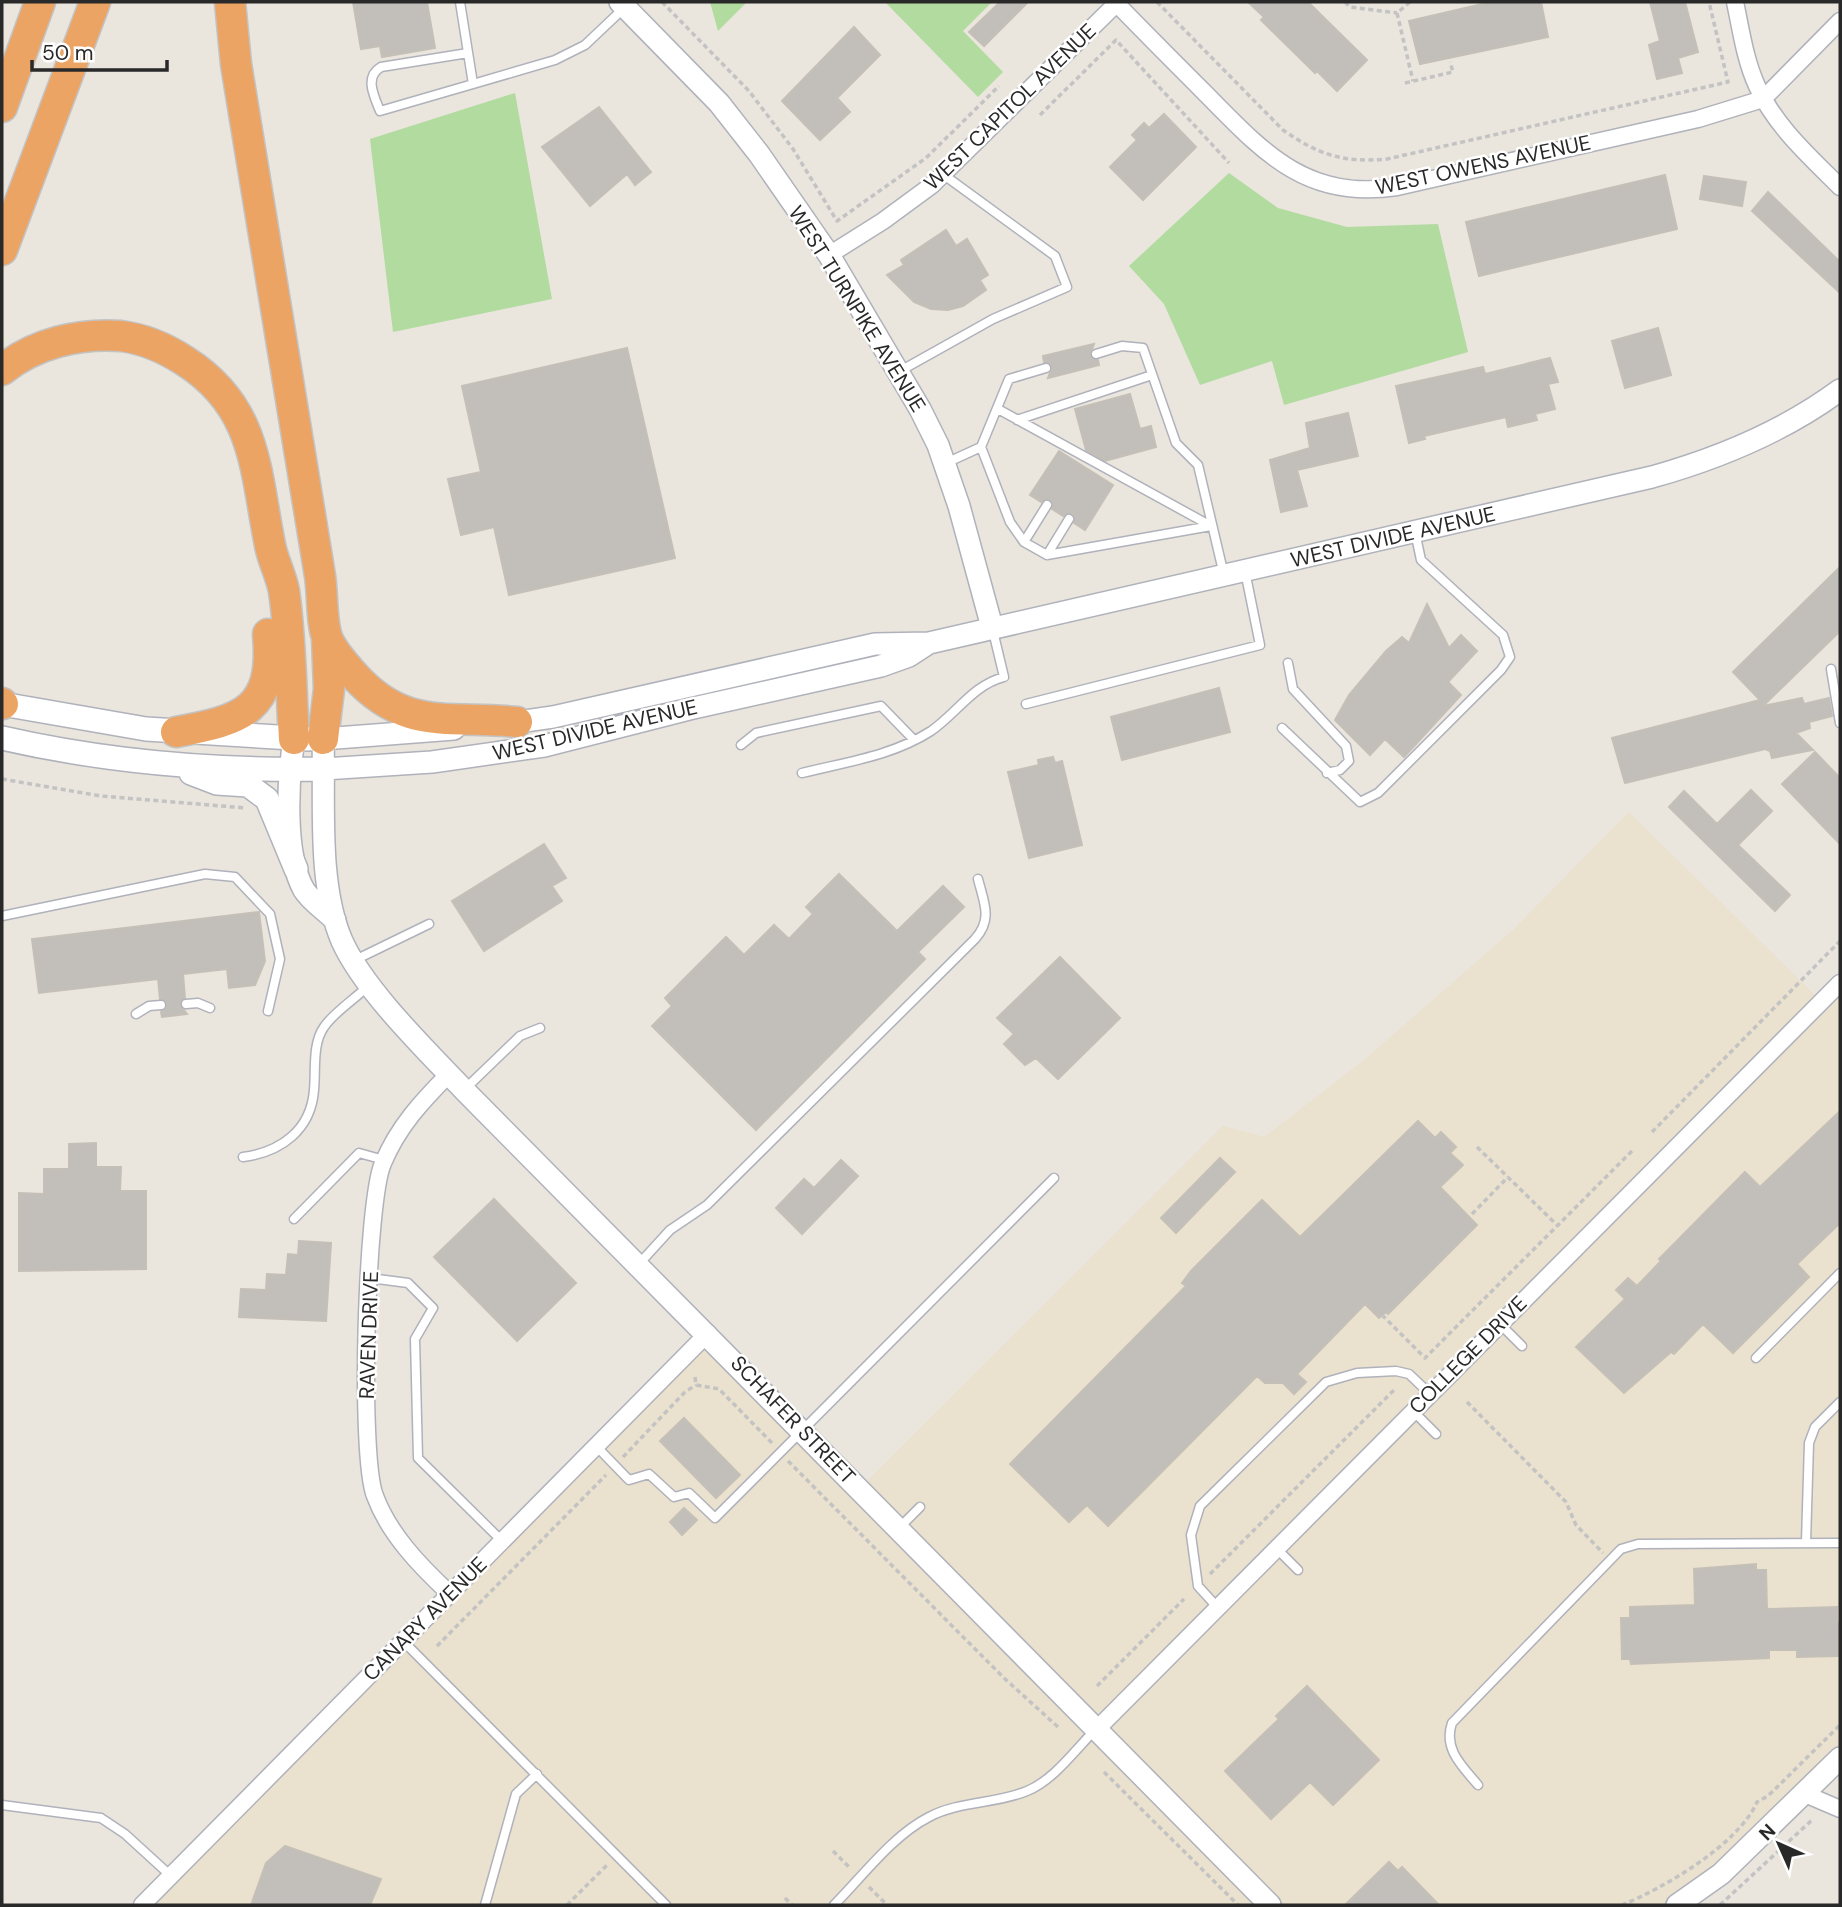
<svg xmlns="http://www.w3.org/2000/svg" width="1842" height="1907" font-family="'DM Sans',sans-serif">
<rect width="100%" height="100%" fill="#eae5dd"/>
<path fill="#eae1ce" d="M 1629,812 L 1821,1001 L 1840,983 L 1840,1758 L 1678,1905 L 142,1905 L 708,1333 L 860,1488 L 1223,1126 L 1264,1137 L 1363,1061 L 1514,929 Z"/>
<path fill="#b1db9f" d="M 710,2 L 747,2 L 718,31 Z
M 885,2 L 992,2 L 963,31 L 1003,72 L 978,97 Z
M 515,93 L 552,299 L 393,332 L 370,139 Z
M 1229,173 L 1278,208 L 1347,227 L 1438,224 L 1468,352 L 1284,405 L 1272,361 L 1200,385 L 1164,304 L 1129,266 Z"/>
<path fill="#c2beb9" stroke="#c5c0b7" stroke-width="2" d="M 353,2 L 427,2 L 435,48 L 382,57 L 380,46 L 361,49 Z
M 1000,2 L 1028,2 L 984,46 L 969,32 Z
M 1248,2 L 1308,2 L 1367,60 L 1337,91 L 1317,71 L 1315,73 L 1261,20 L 1264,17 Z
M 1491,2 L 1541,2 L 1548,37 L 1420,64 L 1409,21 Z
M 1650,2 L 1685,2 L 1698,52 L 1678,58 L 1682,73 L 1657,79 L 1649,45 L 1660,41 Z
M 854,27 L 880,55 L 837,98 L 850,112 L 820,140 L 782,101 Z
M 599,107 L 651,172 L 635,185 L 627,174 L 590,206 L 542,147 Z
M 1164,114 L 1196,147 L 1143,200 L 1110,167 L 1137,140 L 1132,135 L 1144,123 L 1149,128 Z
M 1665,175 L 1677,229 L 1479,276 L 1466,222 Z
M 1704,176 L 1746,182 L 1742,206 L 1700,199 Z
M 1768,192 L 1840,262 L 1840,293 L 1752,211 Z
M 946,230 L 956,246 L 967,239 L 988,275 L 980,280 L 986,290 L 963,306 L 948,310 L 931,309 L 914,302 L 887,275 L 904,265 L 901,260 Z
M 1658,328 L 1671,375 L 1625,388 L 1612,341 Z
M 1094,344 L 1090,355 L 1098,360 L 1099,365 L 1048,378 L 1052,367 L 1044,362 L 1043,356 Z
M 627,348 L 675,558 L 509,595 L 494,527 L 461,535 L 448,479 L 481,472 L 462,386 Z
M 1550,358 L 1558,382 L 1548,384 L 1555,409 L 1535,414 L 1537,420 L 1508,427 L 1506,417 L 1424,436 L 1425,439 L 1409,443 L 1396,386 L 1483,367 L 1485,374 Z
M 1130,394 L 1140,429 L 1151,426 L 1156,447 L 1105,461 L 1086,450 L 1075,409 Z
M 1348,413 L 1358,456 L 1297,470 L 1307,506 L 1281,512 L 1270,460 L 1310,448 L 1306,423 Z
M 1059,451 L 1113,485 L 1085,530 L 1074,523 L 1073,514 L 1063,516 L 1052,509 L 1051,500 L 1041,502 L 1030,495 Z
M 1840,567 L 1840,631 L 1763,706 L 1802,698 L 1804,704 L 1829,698 L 1832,716 L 1809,722 L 1810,728 L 1796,733 L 1813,750 L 1772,758 L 1770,751 L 1765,749 L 1625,783 L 1612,738 L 1760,700 L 1733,672 Z
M 1427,604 L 1449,648 L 1461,635 L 1477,651 L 1448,682 L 1461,695 L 1404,757 L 1385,739 L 1370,755 L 1335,720 L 1349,695 L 1386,651 L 1402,637 L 1409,643 Z
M 1219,688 L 1230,732 L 1122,760 L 1111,717 Z
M 1815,752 L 1840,778 L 1840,844 L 1782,784 Z
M 1053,757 L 1055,763 L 1062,761 L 1082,845 L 1029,858 L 1008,772 L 1039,765 L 1038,760 Z
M 1751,790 L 1772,811 L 1738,845 L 1790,895 L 1775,911 L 1669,807 L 1684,791 L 1717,824 Z
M 544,844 L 566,878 L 552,886 L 562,901 L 484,951 L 452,901 Z
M 839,874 L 897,931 L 943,886 L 964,907 L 918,952 L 925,959 L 756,1130 L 652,1026 L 672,1006 L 665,998 L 726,937 L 744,955 L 774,925 L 789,939 L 813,914 L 806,907 Z
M 259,912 L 265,961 L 255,985 L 229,988 L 227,969 L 183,974 L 185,998 L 180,1005 L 187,1014 L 162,1017 L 161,1012 L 167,1004 L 160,999 L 158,979 L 39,993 L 32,939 Z
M 1060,957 L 1120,1018 L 1058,1079 L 1036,1058 L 1025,1065 L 1004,1044 L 1014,1034 L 997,1018 Z
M 1840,1111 L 1840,1223 L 1797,1264 L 1809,1277 L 1733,1353 L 1703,1324 L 1674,1354 L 1671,1352 L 1624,1393 L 1576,1347 L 1625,1299 L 1616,1290 L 1628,1278 L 1637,1286 L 1661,1261 L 1659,1259 L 1745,1172 L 1760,1187 Z
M 1418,1121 L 1435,1138 L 1441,1132 L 1456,1147 L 1450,1153 L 1463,1165 L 1440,1187 L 1477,1225 L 1388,1314 L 1386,1312 L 1379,1318 L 1365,1304 L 1297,1374 L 1306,1382 L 1294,1394 L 1283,1383 L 1265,1383 L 1257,1376 L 1108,1526 L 1087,1505 L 1069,1522 L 1010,1464 L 1186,1286 L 1182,1283 L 1191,1271 L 1262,1200 L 1300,1237 Z
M 96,1143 L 96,1167 L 121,1167 L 120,1191 L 146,1191 L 146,1269 L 19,1271 L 19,1193 L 44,1194 L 44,1169 L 69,1169 L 69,1144 Z
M 1220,1158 L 1235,1172 L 1176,1233 L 1161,1218 Z
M 841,1160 L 858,1176 L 802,1234 L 776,1208 L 804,1179 L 814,1188 Z
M 494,1199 L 576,1283 L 517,1341 L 434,1257 Z
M 299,1241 L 331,1243 L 326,1321 L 239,1317 L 241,1289 L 266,1290 L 267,1274 L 286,1275 L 288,1254 L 298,1255 Z
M 684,1418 L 740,1475 L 716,1498 L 660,1441 Z
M 684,1508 L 697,1520 L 682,1535 L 670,1522 Z
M 1756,1564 L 1756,1570 L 1766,1570 L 1767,1609 L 1837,1607 L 1837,1623 L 1840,1623 L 1838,1656 L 1797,1657 L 1797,1650 L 1769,1650 L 1769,1658 L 1631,1664 L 1630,1659 L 1622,1659 L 1621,1618 L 1630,1618 L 1630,1607 L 1695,1605 L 1694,1569 Z
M 1307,1686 L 1379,1760 L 1333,1805 L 1310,1782 L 1271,1819 L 1225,1771 L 1279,1719 L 1276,1716 Z
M 285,1846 L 381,1879 L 370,1905 L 251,1905 L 266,1863 Z
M 1389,1862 L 1398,1871 L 1402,1867 L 1439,1905 L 1345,1905 Z"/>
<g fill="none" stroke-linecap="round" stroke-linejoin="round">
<g stroke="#b0b2bb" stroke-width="11">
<path id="service" d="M 460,2 L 473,84 L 555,60 L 585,45 L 623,9
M 468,53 L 381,67 C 364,77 374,96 380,111 L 473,84
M 1096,354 L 1122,346 L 1143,348 L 1176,443 L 1198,465 L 1224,575
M 900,371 L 993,319 L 1067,287 L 1055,256 L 944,175
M 998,409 L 1211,526
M 1017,420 L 1152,375
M 981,447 L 1010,522 L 1024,542 L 1047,555 L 1211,526
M 946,463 L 981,447 L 1009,379 L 1046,368
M 1024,542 L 1047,505
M 1047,555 L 1069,519
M 1288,663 L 1293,689 L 1346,746 L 1349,761 L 1340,770 L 1327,773
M 1831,669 L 1840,723
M 1026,704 L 1260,645 L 1245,571
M 1282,728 L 1360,802 L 1378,793 L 1501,670 L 1510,657 L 1503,635 L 1421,560 L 1415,532
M 741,745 L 756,733 L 881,706 L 914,740
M 802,773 C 846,762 892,756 931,731 C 957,713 973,685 1004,677 L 993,631
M 2,916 L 205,874 L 235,877 L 270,914 L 280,959 L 268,1011
M 355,960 L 429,924
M 186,1004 L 198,1003 L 210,1008
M 136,1014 L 149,1006 L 161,1005
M 464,1090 L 520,1036 L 540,1028
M 243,1157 C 281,1152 311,1130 314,1090 C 316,1070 312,1044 324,1027 C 334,1012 355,999 368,986
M 294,1219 L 359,1153 L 384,1160
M 638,1265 L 670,1230 L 707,1205 L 975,939 C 993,919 984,903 978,879
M 370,1278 L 408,1283 L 433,1308 L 415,1339 L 418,1458 L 502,1541
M 1500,1324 L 1522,1346
M 1756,1358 L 1840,1273
M 1413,1411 L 1436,1434
M 596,1446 L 629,1480 L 649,1474 L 674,1497 L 689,1493 L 715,1518 L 1054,1178
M 900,1527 L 920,1507
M 1806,1542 L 1809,1443 L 1815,1427 L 1840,1402
M 1277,1549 L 1298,1570
M 1218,1608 L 1198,1586 L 1191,1535 L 1200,1506 L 1326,1382 L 1357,1373 L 1396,1371 L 1409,1374 L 1430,1394
M 403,1641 L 666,1905
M 1478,1785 C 1462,1766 1443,1749 1452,1723 L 1621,1549 L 1638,1544 L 1840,1543
M 2,1805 L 101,1818 L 125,1834 L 171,1876
M 485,1905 L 516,1794 L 537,1774
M 834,1905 C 863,1876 892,1836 929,1817 C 959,1801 996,1804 1027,1791 C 1054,1780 1075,1750 1095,1730"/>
</g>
<g stroke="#b0b2bb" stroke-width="19">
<path id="minor" d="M 1735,2 C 1741,30 1745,60 1757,86 C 1775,126 1810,157 1840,187
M 1116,3 C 1146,34 1176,64 1206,94 C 1264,153 1307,201 1397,187 L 1698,119 L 1763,99 L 1840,21
M 829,255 L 883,221 L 932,185 L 1118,2
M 449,1593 C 420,1566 389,1534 375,1496 C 359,1456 366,1202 383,1163 C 398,1127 422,1101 449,1074
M 1098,1728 L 1840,983
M 1805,1794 L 1840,1809
M 142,1905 L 708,1333"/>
</g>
<g stroke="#b0b2bb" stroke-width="24">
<path id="tertiary" d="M 620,2 L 719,103 L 759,154 L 829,255 L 920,409 L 938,445 L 959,506 L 992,627
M 503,724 L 553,717 L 875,644 L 929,643 L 1652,477 C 1720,458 1783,432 1840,390
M 454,729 L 323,739 C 325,802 317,883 342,941 C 364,990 427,1051 464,1090 L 1270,1905
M 294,739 C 288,779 283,853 304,890 C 311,901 326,911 335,920
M 324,769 L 432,762 L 544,746 L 689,709 L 881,666 L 909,656 L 929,643
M 1677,1905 L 1721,1874 L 1840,1758"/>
</g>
<g stroke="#b0b2bb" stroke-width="26">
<path id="secondary" d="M 2,704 L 146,729 L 309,739
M 2,738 C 107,762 216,771 324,769
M 191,773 L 217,783 L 248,785 L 267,799 L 296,869"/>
</g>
<g stroke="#c3c3c3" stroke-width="33">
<path id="motorway" d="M 230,2 L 236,64 L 320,576 C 323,595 321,623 328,640 C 334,653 345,665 354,675 C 405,732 450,715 517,722
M 2,107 L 40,2
M 2,250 L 95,2
M 2,370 C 35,343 79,333 121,336 C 145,339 165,348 185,361 C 257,407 255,470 270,545 C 273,561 281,575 284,591 C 291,639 291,690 294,739
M 2,703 L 3,704
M 176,732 C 243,720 275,710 268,634
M 323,739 L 329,689 L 327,639"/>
</g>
<path stroke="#c3c3c3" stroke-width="3.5" stroke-dasharray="5 3.5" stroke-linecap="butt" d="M 662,2 L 749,91 L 793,149 L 837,221 L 926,158 L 999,86
M 1157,2 L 1283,130 C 1319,155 1343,163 1387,159 L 1728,82 L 1709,2
M 1345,2 L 1350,7 L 1397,13
M 1410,2 L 1397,13 L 1413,81
M 1405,83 L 1453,72 L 1450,62
M 1040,115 L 1116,40 L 1229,163
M 2,779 L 101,796 L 246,808
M 1652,1132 L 1840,941
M 1477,1147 L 1557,1225
M 1472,1214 L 1508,1177
M 1382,1315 L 1425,1358 L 1634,1149
M 695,1377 L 696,1385 L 719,1389 L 773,1444
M 1467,1402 L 1566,1502 L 1576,1525 L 1603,1553
M 623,1457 L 685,1392 L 696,1385
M 788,1461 L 1004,1678 L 1058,1727
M 1210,1574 L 1396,1388
M 437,1646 L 606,1475
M 1097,1686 L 1184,1599
M 1104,1772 L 1238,1905
M 833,1851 L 851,1869
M 869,1887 L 886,1904
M 785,1898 L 792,1905
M 567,1905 L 607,1865
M 1622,1905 C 1664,1888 1739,1844 1757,1802 L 1768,1796 L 1840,1725
M 1720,1905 L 1812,1820"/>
<use href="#service" stroke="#fff" stroke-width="8"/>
<use href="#minor" stroke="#fff" stroke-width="16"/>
<use href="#tertiary" stroke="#fff" stroke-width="21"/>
<use href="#secondary" stroke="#fff" stroke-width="23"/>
<use href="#motorway" stroke="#eca465" stroke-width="30"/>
</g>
<g text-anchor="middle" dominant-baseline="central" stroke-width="5" stroke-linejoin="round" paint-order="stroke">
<g font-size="21" fill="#292929" stroke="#fff">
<text transform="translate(1010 107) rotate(-44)">WEST CAPITOL AVENUE</text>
<text transform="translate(1483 165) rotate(-12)">WEST OWENS AVENUE</text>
<text transform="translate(857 309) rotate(58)">WEST TURNPIKE AVENUE</text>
<text transform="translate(1393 537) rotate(-13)">WEST DIVIDE AVENUE</text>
<text transform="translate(595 730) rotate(-13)">WEST DIVIDE AVENUE</text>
<text transform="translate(369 1335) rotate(-88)">RAVEN DRIVE</text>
<text transform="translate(1468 1355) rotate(-45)">COLLEGE DRIVE</text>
<text transform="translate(793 1420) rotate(46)">SCHAFER STREET</text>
<text transform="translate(425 1619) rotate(-45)">CANARY AVENUE</text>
</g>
</g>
<rect width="1842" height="1907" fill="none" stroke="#292929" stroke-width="7"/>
<g transform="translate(1779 1844) rotate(315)" stroke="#ffffff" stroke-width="5" paint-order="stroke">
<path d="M0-5L12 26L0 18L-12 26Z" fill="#292929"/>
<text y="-10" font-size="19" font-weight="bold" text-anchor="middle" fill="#292929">N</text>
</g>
<path d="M32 60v10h135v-10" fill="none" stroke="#292929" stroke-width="3.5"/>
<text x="42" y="60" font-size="21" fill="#292929" stroke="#ffffff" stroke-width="5" paint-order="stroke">50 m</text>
</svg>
